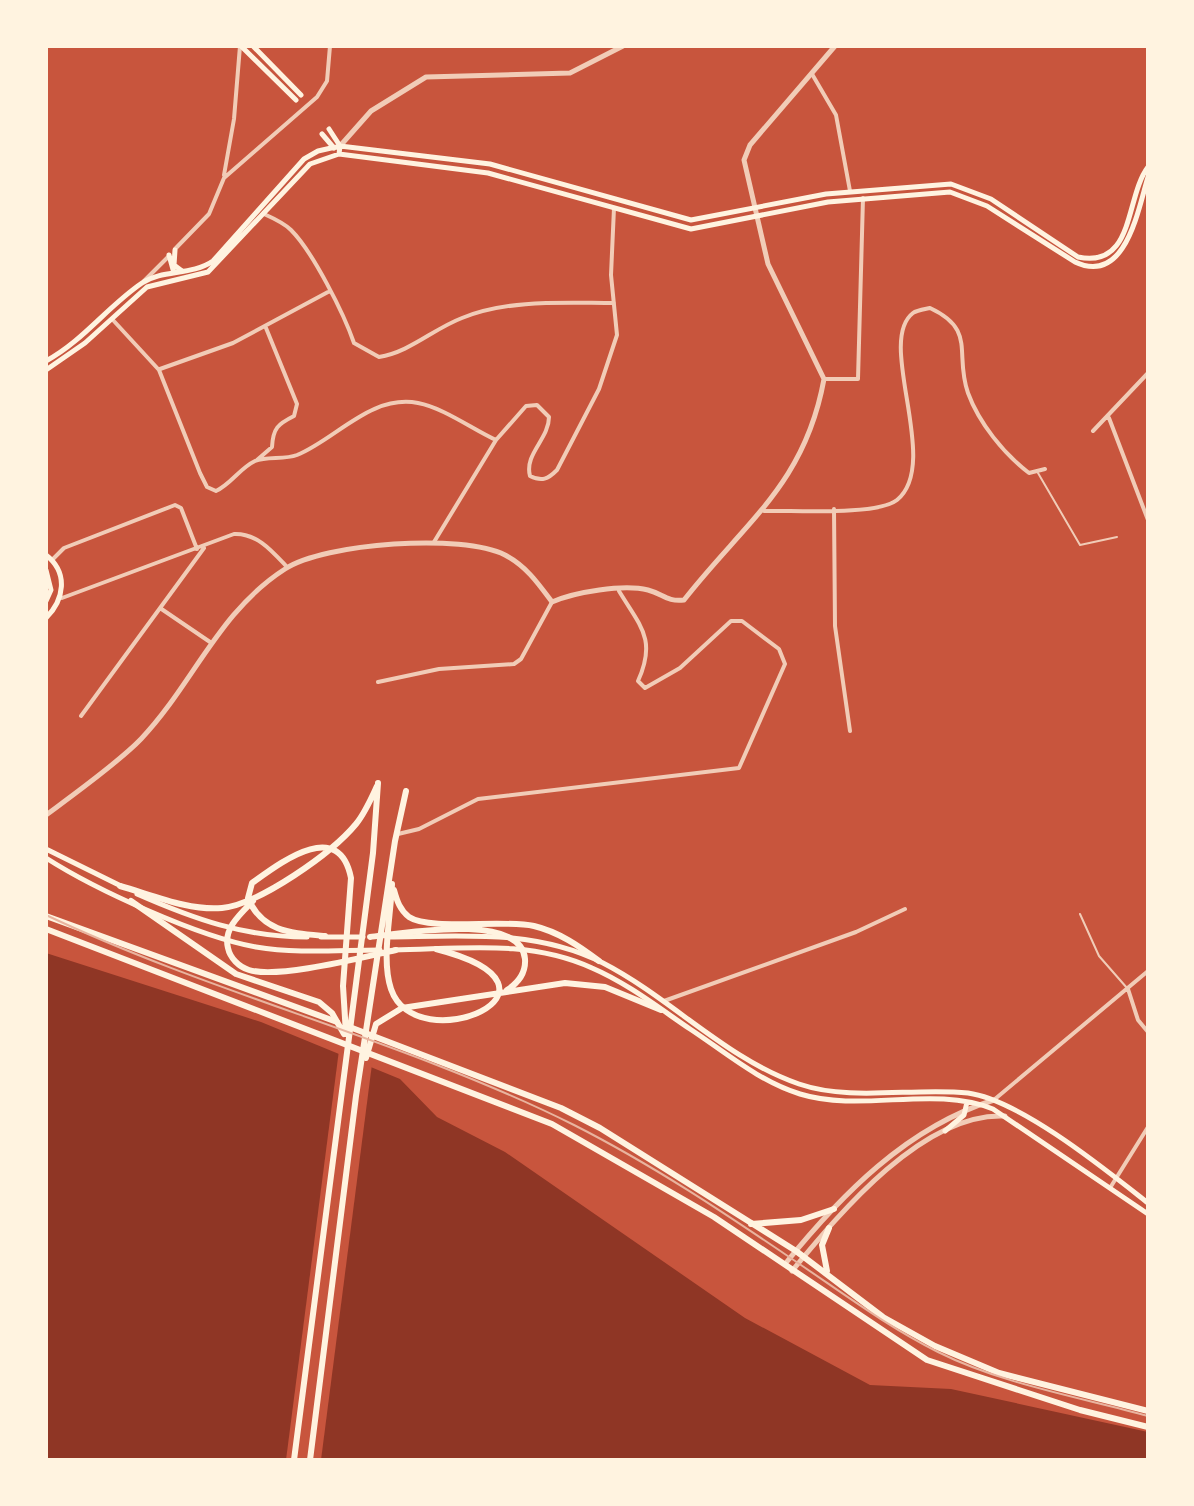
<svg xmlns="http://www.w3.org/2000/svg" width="1194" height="1506" font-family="Figtree,sans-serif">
<rect width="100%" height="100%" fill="#c8553d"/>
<path fill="#8f3625" d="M 46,953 L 261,1022 L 400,1079 L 437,1117 L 505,1152 L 745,1318 L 870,1385 L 951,1389 L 1148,1432 L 1148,1460 L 46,1460 Z"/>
<path fill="#c8553d" d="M 339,1050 L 372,1064 L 321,1460 L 286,1460 Z"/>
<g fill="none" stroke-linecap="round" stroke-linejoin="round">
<path stroke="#f1ccb7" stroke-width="2" d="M 1038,473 L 1080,545 L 1117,537
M 1080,914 L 1099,956 L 1127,988"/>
<path stroke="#f1ccb7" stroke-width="4" d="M 812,74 L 836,115 L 850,191
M 224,175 L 234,119 L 240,46
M 264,214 C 273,218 284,223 291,230 C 313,252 344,314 354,343 L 379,357 C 410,352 433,329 462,318 C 509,299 564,303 614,303
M 175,249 L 209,214 L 224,178 L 317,97 L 327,81 L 330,46
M 144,281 L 169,256
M 112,319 L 159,370 L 200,473 L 207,487 L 216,491 C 231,484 240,468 255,461 C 267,456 284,460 297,455 C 336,439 371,394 418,403 C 444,408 472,429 496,440
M 160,369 L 233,343 L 328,292
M 824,379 L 858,379 L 863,198
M 1109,418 L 1148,520
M 1093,431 L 1148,373
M 257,460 L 272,447 C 273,428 278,424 294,416 L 297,404 L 266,328
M 834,509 L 835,626 L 850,731
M 764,511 C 792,510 877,516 897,500 C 942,463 875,342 913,313 C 917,310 926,309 930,308 C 977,330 954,353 968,393 C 979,423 1004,454 1029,473 L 1045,469
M 434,542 L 496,440 L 526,406 L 537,405 L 549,417 C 549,439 524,454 530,476 C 542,482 548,479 557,470 L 599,389 L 617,335 L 611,275 L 614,208
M 52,560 L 64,548 L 175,505 L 181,508 L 197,549
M 62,598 L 234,534 C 257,533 272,551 287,567
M 160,608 L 210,642
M 378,682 L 439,669 L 514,664 L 521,659 L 552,602
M 81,716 L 204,548
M 398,834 L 419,829 L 478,799 L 739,768 L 785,664 L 779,649 L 742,621 L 731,621 L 680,668 L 645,688 L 638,681 C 657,639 640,626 619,591
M 1128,989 L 1138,1020 L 1148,1032
M 664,1001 L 856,932 L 905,909
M 995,1099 L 1148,971
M 1110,1188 L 1148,1127"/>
<path stroke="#f1ccb7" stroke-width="5" d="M 340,146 L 371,111 L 426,77 L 570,73 L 623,46
M 46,815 C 73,795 119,762 141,739 C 194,683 218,612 285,569 C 324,543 463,533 505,555 C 526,566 538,583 552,602 C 575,592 623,584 648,590 C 663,594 667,602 684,600 C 745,522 805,484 824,379 L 768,264 L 744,160 L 750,145 L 835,46
M 785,1264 C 841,1195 907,1127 994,1100
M 792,1271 C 840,1213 923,1112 1005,1116"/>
<path stroke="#fff3e0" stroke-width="5" d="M 241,46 L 296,100
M 253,46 L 301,95
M 329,129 L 340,146 L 339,154
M 322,134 L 334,148
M 175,250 L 174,265 L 182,271
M 169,255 L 174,273
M 46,361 C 83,341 108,306 142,283 C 163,269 191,276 213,261 L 304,159 L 318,151 L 340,146 L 490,164 L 691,220 L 826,194 L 951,184 L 991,199 L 1078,257 C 1135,269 1125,197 1148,167
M 46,370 L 85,343 L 147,287 L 208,272 L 310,164 L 339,154 L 488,173 L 691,229 L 828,202 L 950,192 L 987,206 L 1075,262 C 1126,286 1138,209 1148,177
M 46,555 C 69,573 64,600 46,618
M 46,570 L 51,590 L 46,601
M 46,849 L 121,886
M 46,858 C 96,890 199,937 256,947 C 296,954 340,950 380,950
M 137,894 C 194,919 244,937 307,937
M 321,937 L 363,937
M 389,937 C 462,936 536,929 603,963 C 671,998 726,1059 799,1084 C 852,1102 914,1087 968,1093 C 1020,1100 1106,1170 1148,1203
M 394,950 C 461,949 529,939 592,968 C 627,983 659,1008 690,1029 C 725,1052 760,1082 800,1094 C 862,1113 933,1085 993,1109 L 1148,1214
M 945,1131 L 964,1115 L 967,1102"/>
<path stroke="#fff3e0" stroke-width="6" d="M 46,916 L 337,1022
M 46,929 L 552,1124 L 714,1217 L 927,1360 L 1080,1410 L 1148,1427
M 347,1026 L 561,1108 L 600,1128 L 796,1251 L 883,1317 L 935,1346 L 999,1373 L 1148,1411
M 751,1224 L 801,1220 L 834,1209
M 827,1271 L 822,1245 L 829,1228"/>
<path stroke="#fff3e0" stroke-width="6" d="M 392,884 C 391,916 381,959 391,989 C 416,1062 591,989 436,949
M 120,886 C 152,895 189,911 222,908 C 260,904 332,853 356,824 C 365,813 371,799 377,786
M 394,890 C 397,901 400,910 409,917 C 430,931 503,919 534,926 C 559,932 579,946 599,961
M 131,901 L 236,974 L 319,1002 L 332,1013 L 344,1034
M 253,901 C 240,914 223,929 228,948 C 230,958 239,967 249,970 C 279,979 363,957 396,950
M 325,936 C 291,933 262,932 248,898 L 252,883 C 280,863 339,817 351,878 L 343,986 L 346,1034
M 370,937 C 404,933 521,912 525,959 C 526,973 518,983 507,990
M 366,1058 L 376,1024 L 402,1008 L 565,983 L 605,987 L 661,1010
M 294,1460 L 373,853 L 378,783
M 310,1460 L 356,1096 L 395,841 L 406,791"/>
<path stroke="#e9b49f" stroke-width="2" d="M 46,915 C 217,996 404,1040 574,1125 C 653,1165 726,1214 798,1263 C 844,1294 888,1327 938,1352 C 1002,1384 1079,1397 1148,1416"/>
</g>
<rect width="1194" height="1506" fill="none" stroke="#fff3e0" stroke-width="96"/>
</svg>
